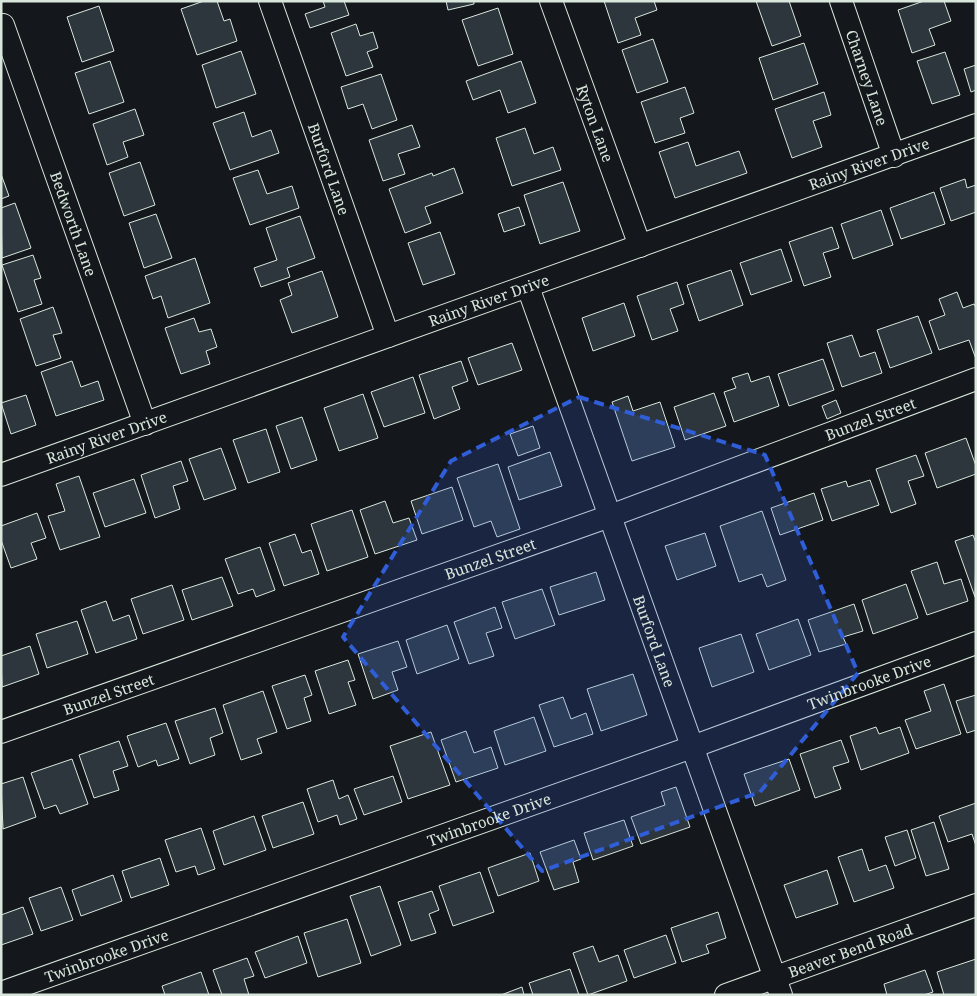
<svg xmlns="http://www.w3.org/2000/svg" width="977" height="996" font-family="'Noto Serif',serif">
<rect width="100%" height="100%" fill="#14181c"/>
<path fill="#2c363c" stroke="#d8e6dc" d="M 204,1 L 217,1 L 224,21 L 230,19 L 237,41 L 197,55 L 181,9 Z
M 323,1 L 344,1 L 349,15 L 310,28 L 305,14 L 325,7 Z
M 446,1 L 474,1 L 474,4 L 448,10 Z
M 604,1 L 654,1 L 657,10 L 635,18 L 641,35 L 618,43 Z
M 756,1 L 789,1 L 801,36 L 772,46 Z
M 924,1 L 944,1 L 951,21 L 929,29 L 935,45 L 912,53 L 898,10 Z
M 99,6 L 114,51 L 82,62 L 67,17 Z
M 498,8 L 513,54 L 478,66 L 462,20 Z
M 356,24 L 360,36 L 373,32 L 378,48 L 367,52 L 373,67 L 346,76 L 331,33 Z
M 653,39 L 668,82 L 637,93 L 622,50 Z
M 804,43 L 818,84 L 773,100 L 759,58 Z
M 241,51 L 256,94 L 216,108 L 202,65 Z
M 945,52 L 960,95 L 932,104 L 917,61 Z
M 110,61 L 124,102 L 89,114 L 75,73 Z
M 521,61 L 536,103 L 508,113 L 500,90 L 473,100 L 466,81 Z
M 976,65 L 976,90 L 971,92 L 964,69 Z
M 381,74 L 397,120 L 372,129 L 363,104 L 348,109 L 341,87 Z
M 685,87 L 694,113 L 680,118 L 685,133 L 655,143 L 641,102 Z
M 824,92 L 831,115 L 813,121 L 822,147 L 792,158 L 775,109 Z
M 135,109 L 144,135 L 123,142 L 128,157 L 107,165 L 93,124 Z
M 244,112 L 252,137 L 271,130 L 279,153 L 230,170 L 213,123 Z
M 412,125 L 420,147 L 398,154 L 405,174 L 383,181 L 369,140 Z
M 525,128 L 534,154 L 553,147 L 561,170 L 512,186 L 496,138 Z
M 688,142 L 696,166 L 739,151 L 747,173 L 675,198 L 659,152 Z
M 140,162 L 155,205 L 124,216 L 109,173 Z
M 454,168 L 463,193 L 425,207 L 431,223 L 405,233 L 389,189 L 432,173 L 433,176 Z
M 258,170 L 267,194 L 292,186 L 299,208 L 250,225 L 233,178 Z
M 1,174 L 9,196 L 1,199 Z
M 965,179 L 967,188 L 976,185 L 976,212 L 951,221 L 940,188 Z
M 563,182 L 580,231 L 540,244 L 524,195 Z
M 934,192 L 945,224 L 901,239 L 890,208 Z
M 15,203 L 31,248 L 2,258 L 1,208 Z
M 519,207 L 525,225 L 504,232 L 498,214 Z
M 881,210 L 893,245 L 853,259 L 841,224 Z
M 156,214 L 172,258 L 144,268 L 129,223 Z
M 300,216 L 315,258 L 287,268 L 290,277 L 261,287 L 254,268 L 277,260 L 266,228 Z
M 832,227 L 839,248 L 823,253 L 831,277 L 804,286 L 789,242 Z
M 440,232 L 455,274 L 423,285 L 408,243 Z
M 781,249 L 792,281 L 751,295 L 740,263 Z
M 33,255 L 41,278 L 34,280 L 42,304 L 18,312 L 2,265 Z
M 195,258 L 210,303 L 168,318 L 161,296 L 153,299 L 145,276 Z
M 731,270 L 743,305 L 699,321 L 687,285 Z
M 322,271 L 338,317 L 292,333 L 280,300 L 292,295 L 288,283 Z
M 677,282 L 684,304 L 670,309 L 678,331 L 652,340 L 637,296 Z
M 957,292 L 963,308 L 974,304 L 976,308 L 976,359 L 969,340 L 939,350 L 929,321 L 945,315 L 939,299 Z
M 624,303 L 635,336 L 593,351 L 582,318 Z
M 53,307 L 62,333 L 53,335 L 61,358 L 36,366 L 20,319 Z
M 918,316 L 932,353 L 890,368 L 877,330 Z
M 194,318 L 199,332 L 211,329 L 217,347 L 206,351 L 210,364 L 181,374 L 165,328 Z
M 852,335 L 860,357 L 875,352 L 882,373 L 842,387 L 827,343 Z
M 512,343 L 522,370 L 478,385 L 468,358 Z
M 823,359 L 834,390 L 789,406 L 778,374 Z
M 72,361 L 81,387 L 98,381 L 104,400 L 56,416 L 41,372 Z
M 461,361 L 468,381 L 452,387 L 460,409 L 434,419 L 419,375 Z
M 748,373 L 751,382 L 769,376 L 779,406 L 734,422 L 724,392 L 736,388 L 732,378 Z
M 413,377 L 425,413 L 384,427 L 371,392 Z
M 714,393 L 726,426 L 685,440 L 674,407 Z
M 363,394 L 378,438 L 339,451 L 324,408 Z
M 26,395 L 36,425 L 11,434 L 1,403 Z
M 628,396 L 633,411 L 660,402 L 675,447 L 632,461 L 612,402 Z
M 836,400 L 841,413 L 827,419 L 822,406 Z
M 302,417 L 317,460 L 291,469 L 276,426 Z
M 533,426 L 540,448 L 518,456 L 510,434 Z
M 266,429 L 280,472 L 248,483 L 233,440 Z
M 966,438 L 976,466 L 976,474 L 937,488 L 925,453 Z
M 221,448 L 236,489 L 204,500 L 189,459 Z
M 550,452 L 562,486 L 519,500 L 508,467 Z
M 916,455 L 924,476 L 908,481 L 916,504 L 891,513 L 876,469 Z
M 181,461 L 188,481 L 173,486 L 180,509 L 155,518 L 141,475 Z
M 498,464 L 520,529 L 497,537 L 491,521 L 474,527 L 457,478 Z
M 79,476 L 100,537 L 60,550 L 48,516 L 65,511 L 56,484 Z
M 134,479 L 146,513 L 105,527 L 93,493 Z
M 870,480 L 879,505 L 832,521 L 821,489 L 846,481 L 848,487 Z
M 452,487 L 463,520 L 422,534 L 411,501 Z
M 814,493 L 823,520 L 780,535 L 771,508 Z
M 385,501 L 393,523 L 409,518 L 417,540 L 375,554 L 360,510 Z
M 352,510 L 368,557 L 327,571 L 311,524 Z
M 762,511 L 786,580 L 767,587 L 762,574 L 739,582 L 720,526 Z
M 37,513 L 46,538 L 31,543 L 37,559 L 11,568 L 1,540 L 1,526 Z
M 705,533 L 716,566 L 677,580 L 665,546 Z
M 295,534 L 302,553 L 311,550 L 319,574 L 284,586 L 269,543 Z
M 973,535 L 976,543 L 975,597 L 955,541 Z
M 260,547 L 275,590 L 256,597 L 253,589 L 238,594 L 225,559 Z
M 937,562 L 944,584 L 961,579 L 968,601 L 927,615 L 911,571 Z
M 596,572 L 605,600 L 559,615 L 550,587 Z
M 222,577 L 233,606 L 192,620 L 182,590 Z
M 906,584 L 918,618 L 873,634 L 862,600 Z
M 172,585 L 184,620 L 143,634 L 131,599 Z
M 542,589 L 555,625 L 515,639 L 502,602 Z
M 106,601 L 113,621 L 129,615 L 137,639 L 96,653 L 81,610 Z
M 854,604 L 863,631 L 843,637 L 846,644 L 819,652 L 808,620 Z
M 495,607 L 502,628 L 486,633 L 494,656 L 469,664 L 454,622 Z
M 798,619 L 811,655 L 769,670 L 756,634 Z
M 77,621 L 88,654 L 47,668 L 36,634 Z
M 447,625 L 459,659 L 417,674 L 406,640 Z
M 741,634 L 754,672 L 712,687 L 699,648 Z
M 398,641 L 407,667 L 392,672 L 398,690 L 373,699 L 358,654 Z
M 30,646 L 39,674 L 2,687 L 1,656 Z
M 348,660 L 355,680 L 348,682 L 356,705 L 329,714 L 315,671 Z
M 633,674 L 647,715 L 601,731 L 587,689 Z
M 305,675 L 312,695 L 304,698 L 311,721 L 287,729 L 272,686 Z
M 944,684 L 961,734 L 916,749 L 905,720 L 931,711 L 924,691 Z
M 263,691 L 277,732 L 257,739 L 262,753 L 241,760 L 223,705 Z
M 976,695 L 976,730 L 967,733 L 956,701 Z
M 563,697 L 571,719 L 586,713 L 593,734 L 554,747 L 539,705 Z
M 215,708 L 223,733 L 210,738 L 215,755 L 190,764 L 175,721 Z
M 534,717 L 546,751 L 505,765 L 494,731 Z
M 166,723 L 179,759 L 158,766 L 156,760 L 138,767 L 127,736 Z
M 876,727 L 879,734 L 900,727 L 909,753 L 861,770 L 850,736 Z
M 466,731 L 474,753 L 491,747 L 498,768 L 456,782 L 441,740 Z
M 431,732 L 450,785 L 408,799 L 390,746 Z
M 841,740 L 849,762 L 833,767 L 841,789 L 815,798 L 800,754 Z
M 119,741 L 128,766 L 113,771 L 119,790 L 94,798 L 79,755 Z
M 72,759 L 88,804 L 60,814 L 56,805 L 44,809 L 31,773 Z
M 789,759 L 800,790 L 755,806 L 744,774 Z
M 393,776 L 402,802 L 364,815 L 354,789 Z
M 23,777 L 36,817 L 3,829 L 1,784 Z
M 333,780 L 339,799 L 348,795 L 357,819 L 340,825 L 337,815 L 318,822 L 307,789 Z
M 676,787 L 690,827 L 641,844 L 631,817 L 665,805 L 661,792 Z
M 303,802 L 314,834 L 273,848 L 262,816 Z
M 976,803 L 976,846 L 972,834 L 948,842 L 939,816 Z
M 254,816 L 266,850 L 224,865 L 213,831 Z
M 624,820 L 633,846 L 593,860 L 584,833 Z
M 934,822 L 949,869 L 926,876 L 911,830 Z
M 201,828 L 215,869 L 198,875 L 195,866 L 176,872 L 165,840 Z
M 907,830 L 916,858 L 895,866 L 885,837 Z
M 574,840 L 581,859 L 573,862 L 579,882 L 554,890 L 540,852 Z
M 862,849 L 869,871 L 886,865 L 894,888 L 854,902 L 838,857 Z
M 530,853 L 539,881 L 498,896 L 488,868 Z
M 160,858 L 169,885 L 131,898 L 122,871 Z
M 827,870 L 838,904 L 796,918 L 784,885 Z
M 480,872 L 494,912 L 453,926 L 439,886 Z
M 113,875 L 122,901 L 81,916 L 72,890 Z
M 380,886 L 401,945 L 371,956 L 350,896 Z
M 61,887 L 73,920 L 41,931 L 29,898 Z
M 432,891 L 439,910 L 429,914 L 436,933 L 411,941 L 398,902 Z
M 23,907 L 33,934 L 1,945 L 1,915 Z
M 718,912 L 726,938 L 706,945 L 709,953 L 682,962 L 671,928 Z
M 347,919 L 361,963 L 318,977 L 304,933 Z
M 666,935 L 676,963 L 634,978 L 624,950 Z
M 298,936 L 307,963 L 265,978 L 255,952 Z
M 593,946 L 599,962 L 618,955 L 627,981 L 588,995 L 573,953 Z
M 247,958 L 254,976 L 244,979 L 249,995 L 222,995 L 213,970 Z
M 976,959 L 976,995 L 944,995 L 937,972 Z
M 570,969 L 579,995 L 533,995 L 529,983 Z
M 925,970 L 933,992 L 924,995 L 887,995 L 884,984 Z
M 201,972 L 209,995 L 165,995 L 162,986 Z
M 522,987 L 524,995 L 501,995 Z"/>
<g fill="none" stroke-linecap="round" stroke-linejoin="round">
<g stroke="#d8e6dc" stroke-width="24">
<g id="minor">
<path id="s1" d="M 270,1 L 388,336"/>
<path id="s2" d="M 551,1 L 640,246"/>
<path id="s3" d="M 841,1 L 894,156"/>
<path id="s4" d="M 3,25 L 145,424"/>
<path id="s5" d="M 528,287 L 781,995"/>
<path id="s6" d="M 1,475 L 976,125"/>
<path id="s7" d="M 1,732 L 610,516 L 976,379"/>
<path id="s8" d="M 1,993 L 692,747 L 976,643"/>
<path id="s9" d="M 726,995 L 976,905"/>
</g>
</g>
<use href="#minor" stroke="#14181c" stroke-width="22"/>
</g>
<path fill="#305dd8" fill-opacity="0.2" stroke="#305dd8" stroke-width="4" stroke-dasharray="10 6" stroke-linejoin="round" d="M 579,397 L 765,455 L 858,673 L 760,792 L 542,871 L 343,637 L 451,461 Z"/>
<g text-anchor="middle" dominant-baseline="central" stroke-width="4" stroke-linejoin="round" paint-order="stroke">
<g font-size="15" fill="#d8e6dc" stroke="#14181c">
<text stroke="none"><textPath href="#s3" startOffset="81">Charney Lane</textPath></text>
<text stroke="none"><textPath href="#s2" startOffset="130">Ryton Lane</textPath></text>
<text stroke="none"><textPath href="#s6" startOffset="922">Rainy River Drive</textPath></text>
<text stroke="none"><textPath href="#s1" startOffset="178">Burford Lane</textPath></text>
<text stroke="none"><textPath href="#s4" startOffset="211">Bedworth Lane</textPath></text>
<text stroke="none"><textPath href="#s6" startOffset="518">Rainy River Drive</textPath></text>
<text stroke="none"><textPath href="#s7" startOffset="924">Bunzel Street</textPath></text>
<text stroke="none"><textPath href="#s6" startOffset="112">Rainy River Drive</textPath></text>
<text stroke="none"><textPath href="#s7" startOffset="519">Bunzel Street</textPath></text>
<text stroke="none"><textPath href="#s5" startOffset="376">Burford Lane</textPath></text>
<text stroke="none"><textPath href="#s8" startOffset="922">Twinbrooke Drive</textPath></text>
<text stroke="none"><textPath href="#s7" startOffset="114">Bunzel Street</textPath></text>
<text stroke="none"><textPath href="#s8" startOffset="518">Twinbrooke Drive</textPath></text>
<text stroke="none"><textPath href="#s9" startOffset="132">Beaver Bend Road</textPath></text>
<text stroke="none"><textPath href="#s8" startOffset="112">Twinbrooke Drive</textPath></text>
</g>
</g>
<rect width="977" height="996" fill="none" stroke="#d8e6dc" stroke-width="5"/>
</svg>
